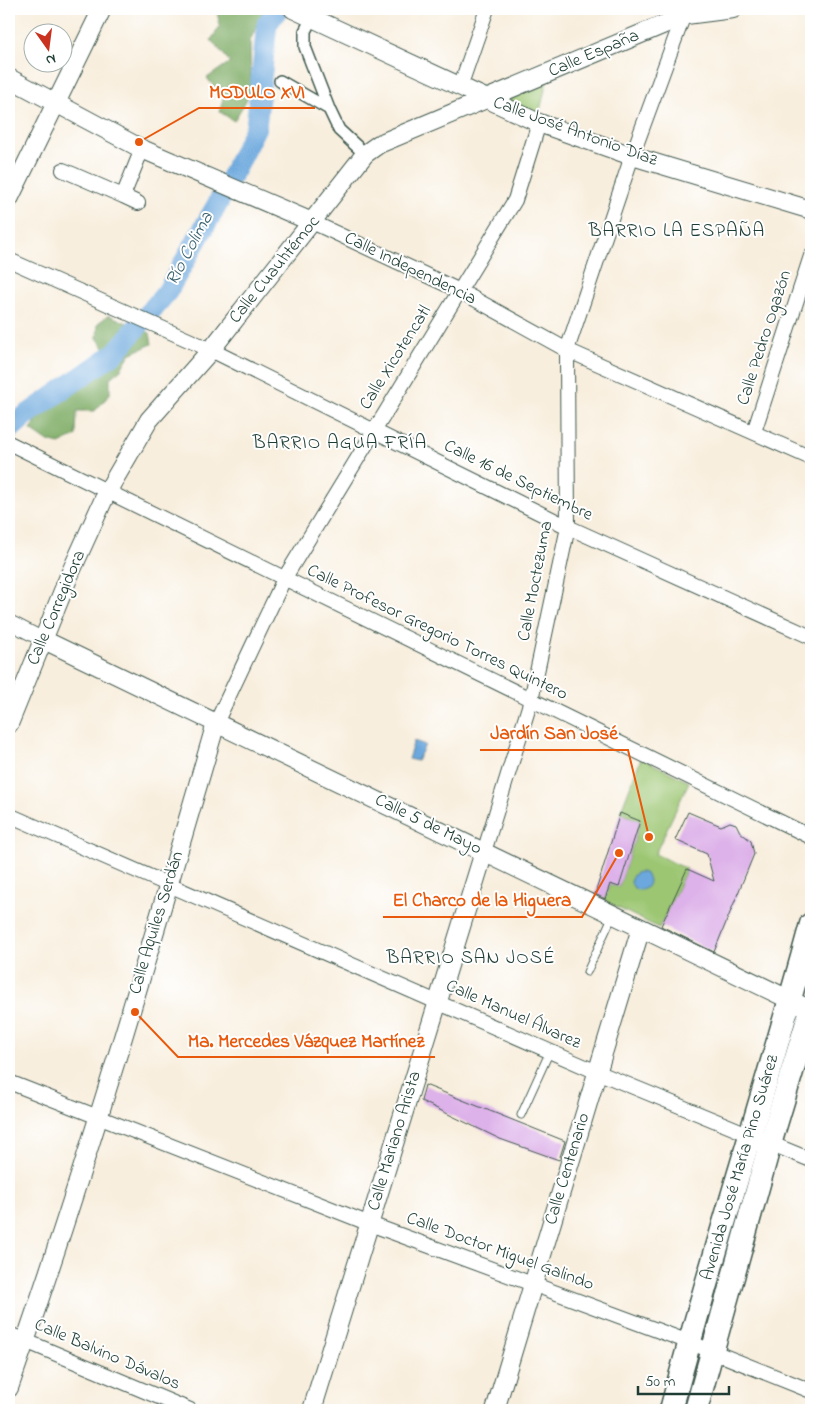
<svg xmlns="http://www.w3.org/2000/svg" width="820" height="1419" font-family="'Indie Flower',sans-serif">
<rect width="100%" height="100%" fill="#fff"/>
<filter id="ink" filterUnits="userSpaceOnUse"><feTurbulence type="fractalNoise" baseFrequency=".02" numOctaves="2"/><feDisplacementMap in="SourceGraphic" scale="10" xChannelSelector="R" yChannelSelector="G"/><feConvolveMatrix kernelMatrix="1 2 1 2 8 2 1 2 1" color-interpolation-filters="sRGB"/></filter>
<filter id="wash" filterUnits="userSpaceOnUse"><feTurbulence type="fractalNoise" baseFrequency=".0096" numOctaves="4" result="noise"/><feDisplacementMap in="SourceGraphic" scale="20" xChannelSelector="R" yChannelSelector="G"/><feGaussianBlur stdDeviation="1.12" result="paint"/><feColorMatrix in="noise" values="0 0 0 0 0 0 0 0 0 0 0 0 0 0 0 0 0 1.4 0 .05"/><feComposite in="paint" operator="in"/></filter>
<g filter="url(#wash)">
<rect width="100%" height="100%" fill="#f8eedd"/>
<path fill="#9cc672" stroke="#5e8253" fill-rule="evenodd" d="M 547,81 L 539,115 L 500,101 Z
M 641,758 L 689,782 L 655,854 L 687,869 L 659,928 L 604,901 L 610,884 L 619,887 L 640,821 L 620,813 ZM 642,872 L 647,876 L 638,890 L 633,887 Z"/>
<path fill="#7dab64" stroke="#4e744c" d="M 229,9 L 262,9 L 263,11 L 250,41 L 251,92 L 234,121 L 220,112 L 223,98 L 207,78 L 230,62 L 211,40 L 220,26 L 217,12 Z
M 109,315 L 150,333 L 152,344 L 130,354 L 121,369 L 110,378 L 110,394 L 95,411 L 77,411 L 76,436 L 59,444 L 47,441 L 31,430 L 41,411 L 59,386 L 86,377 L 92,362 L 107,352 L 97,338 L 98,323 Z"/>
<path fill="#6ca8dd" stroke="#467288" d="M 414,741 L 425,745 L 417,761 L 408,759 Z
M631 881a9 9 0 1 1 18 0a9 9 0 1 1-18 0Z"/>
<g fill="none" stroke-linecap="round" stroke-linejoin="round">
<path stroke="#6ca8dd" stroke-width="21" d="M 9,430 L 25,416 L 115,353 L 167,292 L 218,203 L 256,127 L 267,24 L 278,9"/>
</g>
<g id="blocks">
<path fill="#ddb1e9" d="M 688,812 L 721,826 L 730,822 L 736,824 L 740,832 L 751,841 L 754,854 L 714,952 L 661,926 L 687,869 L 714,881 L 707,854 L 675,840 Z
M 620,813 L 640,821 L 619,887 L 610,884 L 605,899 L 595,894 Z
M 425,1085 L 565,1141 L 559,1160 L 500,1139 L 421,1101 Z"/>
</g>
</g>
<g filter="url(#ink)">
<use href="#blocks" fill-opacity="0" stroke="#40584d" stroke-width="1"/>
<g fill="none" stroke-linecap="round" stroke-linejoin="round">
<g stroke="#40584d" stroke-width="9">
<path id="service" d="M 587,972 L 613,915
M 521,1115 L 550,1051"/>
</g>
<g stroke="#40584d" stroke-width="14">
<path id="pedestrian" d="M 312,18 L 305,31 L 305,47 L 329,109 L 339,130 L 365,154
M 280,81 L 329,109"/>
</g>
<g stroke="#40584d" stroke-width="16">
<path id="minor" d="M 460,87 L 487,9
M 63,170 L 123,196
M 138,203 L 123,196 L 142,149
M 312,222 L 460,291 L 567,350 L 811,458
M 9,260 L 211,350 L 568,527 L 811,637
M 754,432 L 811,256
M 9,443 L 811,837
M 9,622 L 44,640
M 216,723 L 284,579 L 515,200 L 539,123
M 9,815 L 597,1072 L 811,1160
M 484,852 L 531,700 L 568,527 L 567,350 L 632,156 L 686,9
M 9,1082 L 370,1224 L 689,1342 L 811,1391
M 9,1334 L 190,1410"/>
</g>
<g stroke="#40584d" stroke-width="20">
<path id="tertiary" d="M 293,9 L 539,123 L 632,156 L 811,210
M 9,78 L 142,149 L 312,222
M 9,199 L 102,9
M 44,640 L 811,1010
M 9,724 L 69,576 L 107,492 L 149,420 L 211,350 L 365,154 L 379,144 L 686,15 L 733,9
M 9,1388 C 86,1169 151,946 216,723
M 312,1410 L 484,852
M 495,1410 L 641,928"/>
</g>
<g stroke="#40584d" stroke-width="25">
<g id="primary">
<path id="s1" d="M 671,1410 C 714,1247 767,1087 811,924"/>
<path d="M 696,1410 L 770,1144 L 811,1009"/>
</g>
</g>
<use href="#service" stroke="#fff" stroke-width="7"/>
<use href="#pedestrian" stroke="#fff" stroke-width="11"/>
<use href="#minor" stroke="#fff" stroke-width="14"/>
<use href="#tertiary" stroke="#fff" stroke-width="18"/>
<use href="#primary" stroke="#fff" stroke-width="22"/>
</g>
</g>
<g text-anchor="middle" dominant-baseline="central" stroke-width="4" stroke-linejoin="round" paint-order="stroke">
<g font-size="18" fill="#1f3d34" stroke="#fff">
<text transform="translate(594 54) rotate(-23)">Calle España</text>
<text transform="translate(575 132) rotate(20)">Calle José Antonio Díaz</text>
<text transform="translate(410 269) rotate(26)">Calle Independencia</text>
<text transform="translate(275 270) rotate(-51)">Calle Cuauhtémoc</text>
<text transform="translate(765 338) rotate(-72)">Calle Pedro Ogazón</text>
<text transform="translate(396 358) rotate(-58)">Calle Xicotencatl</text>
<text transform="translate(518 481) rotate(26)">Calle 16 de Septiembre</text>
<text transform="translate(536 581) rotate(-79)">Calle Moctezuma</text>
<text transform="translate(57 608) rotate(-67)">Calle Corregidora</text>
<text transform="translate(437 633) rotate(26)">Calle Profesor Gregorio Torres Quintero</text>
<text transform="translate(428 825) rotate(26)">Calle 5 de Mayo</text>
<text transform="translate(157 923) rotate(-73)">Calle Aquiles Serdán</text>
<text transform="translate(513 1015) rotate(24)">Calle Manuel Álvarez</text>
<text transform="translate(395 1141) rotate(-73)">Calle Mariano Arista</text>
<text stroke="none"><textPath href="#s1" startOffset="252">Avenida José María Pino Suárez</textPath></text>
<text transform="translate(568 1169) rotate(-73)">Calle Centenario</text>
<text transform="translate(500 1252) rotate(20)">Calle Doctor Miguel Galindo</text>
<text transform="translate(107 1355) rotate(23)">Calle Balvino Dávalos</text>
</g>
<g font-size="19" letter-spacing="1" fill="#1f3d34" stroke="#fff">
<text x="677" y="231">BARRIO LA ESPAÑA</text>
<text x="340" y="443">BARRIO AGUA FRÍA</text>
<text x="471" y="958">BARRIO SAN JOSÉ</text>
</g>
<g font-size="19" font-style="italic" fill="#3a626f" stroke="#fff">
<text transform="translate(190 249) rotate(-62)">Río Colima</text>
</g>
</g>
<path fill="none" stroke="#e8590c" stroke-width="2" d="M139 142L199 108H315M649 837L628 750H480M619 853L582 917H383M135 1012L178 1057H435"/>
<g fill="#e8590c" stroke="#fff" stroke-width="2">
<circle cx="139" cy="142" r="5"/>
<circle cx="649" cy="837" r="5"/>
<circle cx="619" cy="853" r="5"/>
<circle cx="135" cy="1012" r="5"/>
</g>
<g font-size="19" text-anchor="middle" font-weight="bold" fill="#e8590c" stroke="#fff" stroke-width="4" stroke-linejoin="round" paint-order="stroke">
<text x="257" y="98">MODULO XVI</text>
<text x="554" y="739">Jardín San José</text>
<text x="482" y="906">El Charco de la Higuera</text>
<text x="306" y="1047">Ma. Mercedes Vázquez Martínez</text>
</g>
<rect width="820" height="1419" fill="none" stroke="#fff" stroke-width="30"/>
<g transform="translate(48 48) rotate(166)"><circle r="24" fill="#ffffff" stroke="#a5b1ae"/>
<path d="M0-4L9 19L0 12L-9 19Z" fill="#c8321e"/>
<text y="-8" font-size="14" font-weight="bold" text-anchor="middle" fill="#1f3d34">N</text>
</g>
<path d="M638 1386v8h91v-8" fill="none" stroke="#1f3d34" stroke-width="2.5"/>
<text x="645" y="1386" font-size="15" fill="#1f3d34" stroke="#ffffff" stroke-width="4" paint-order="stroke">50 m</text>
</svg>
